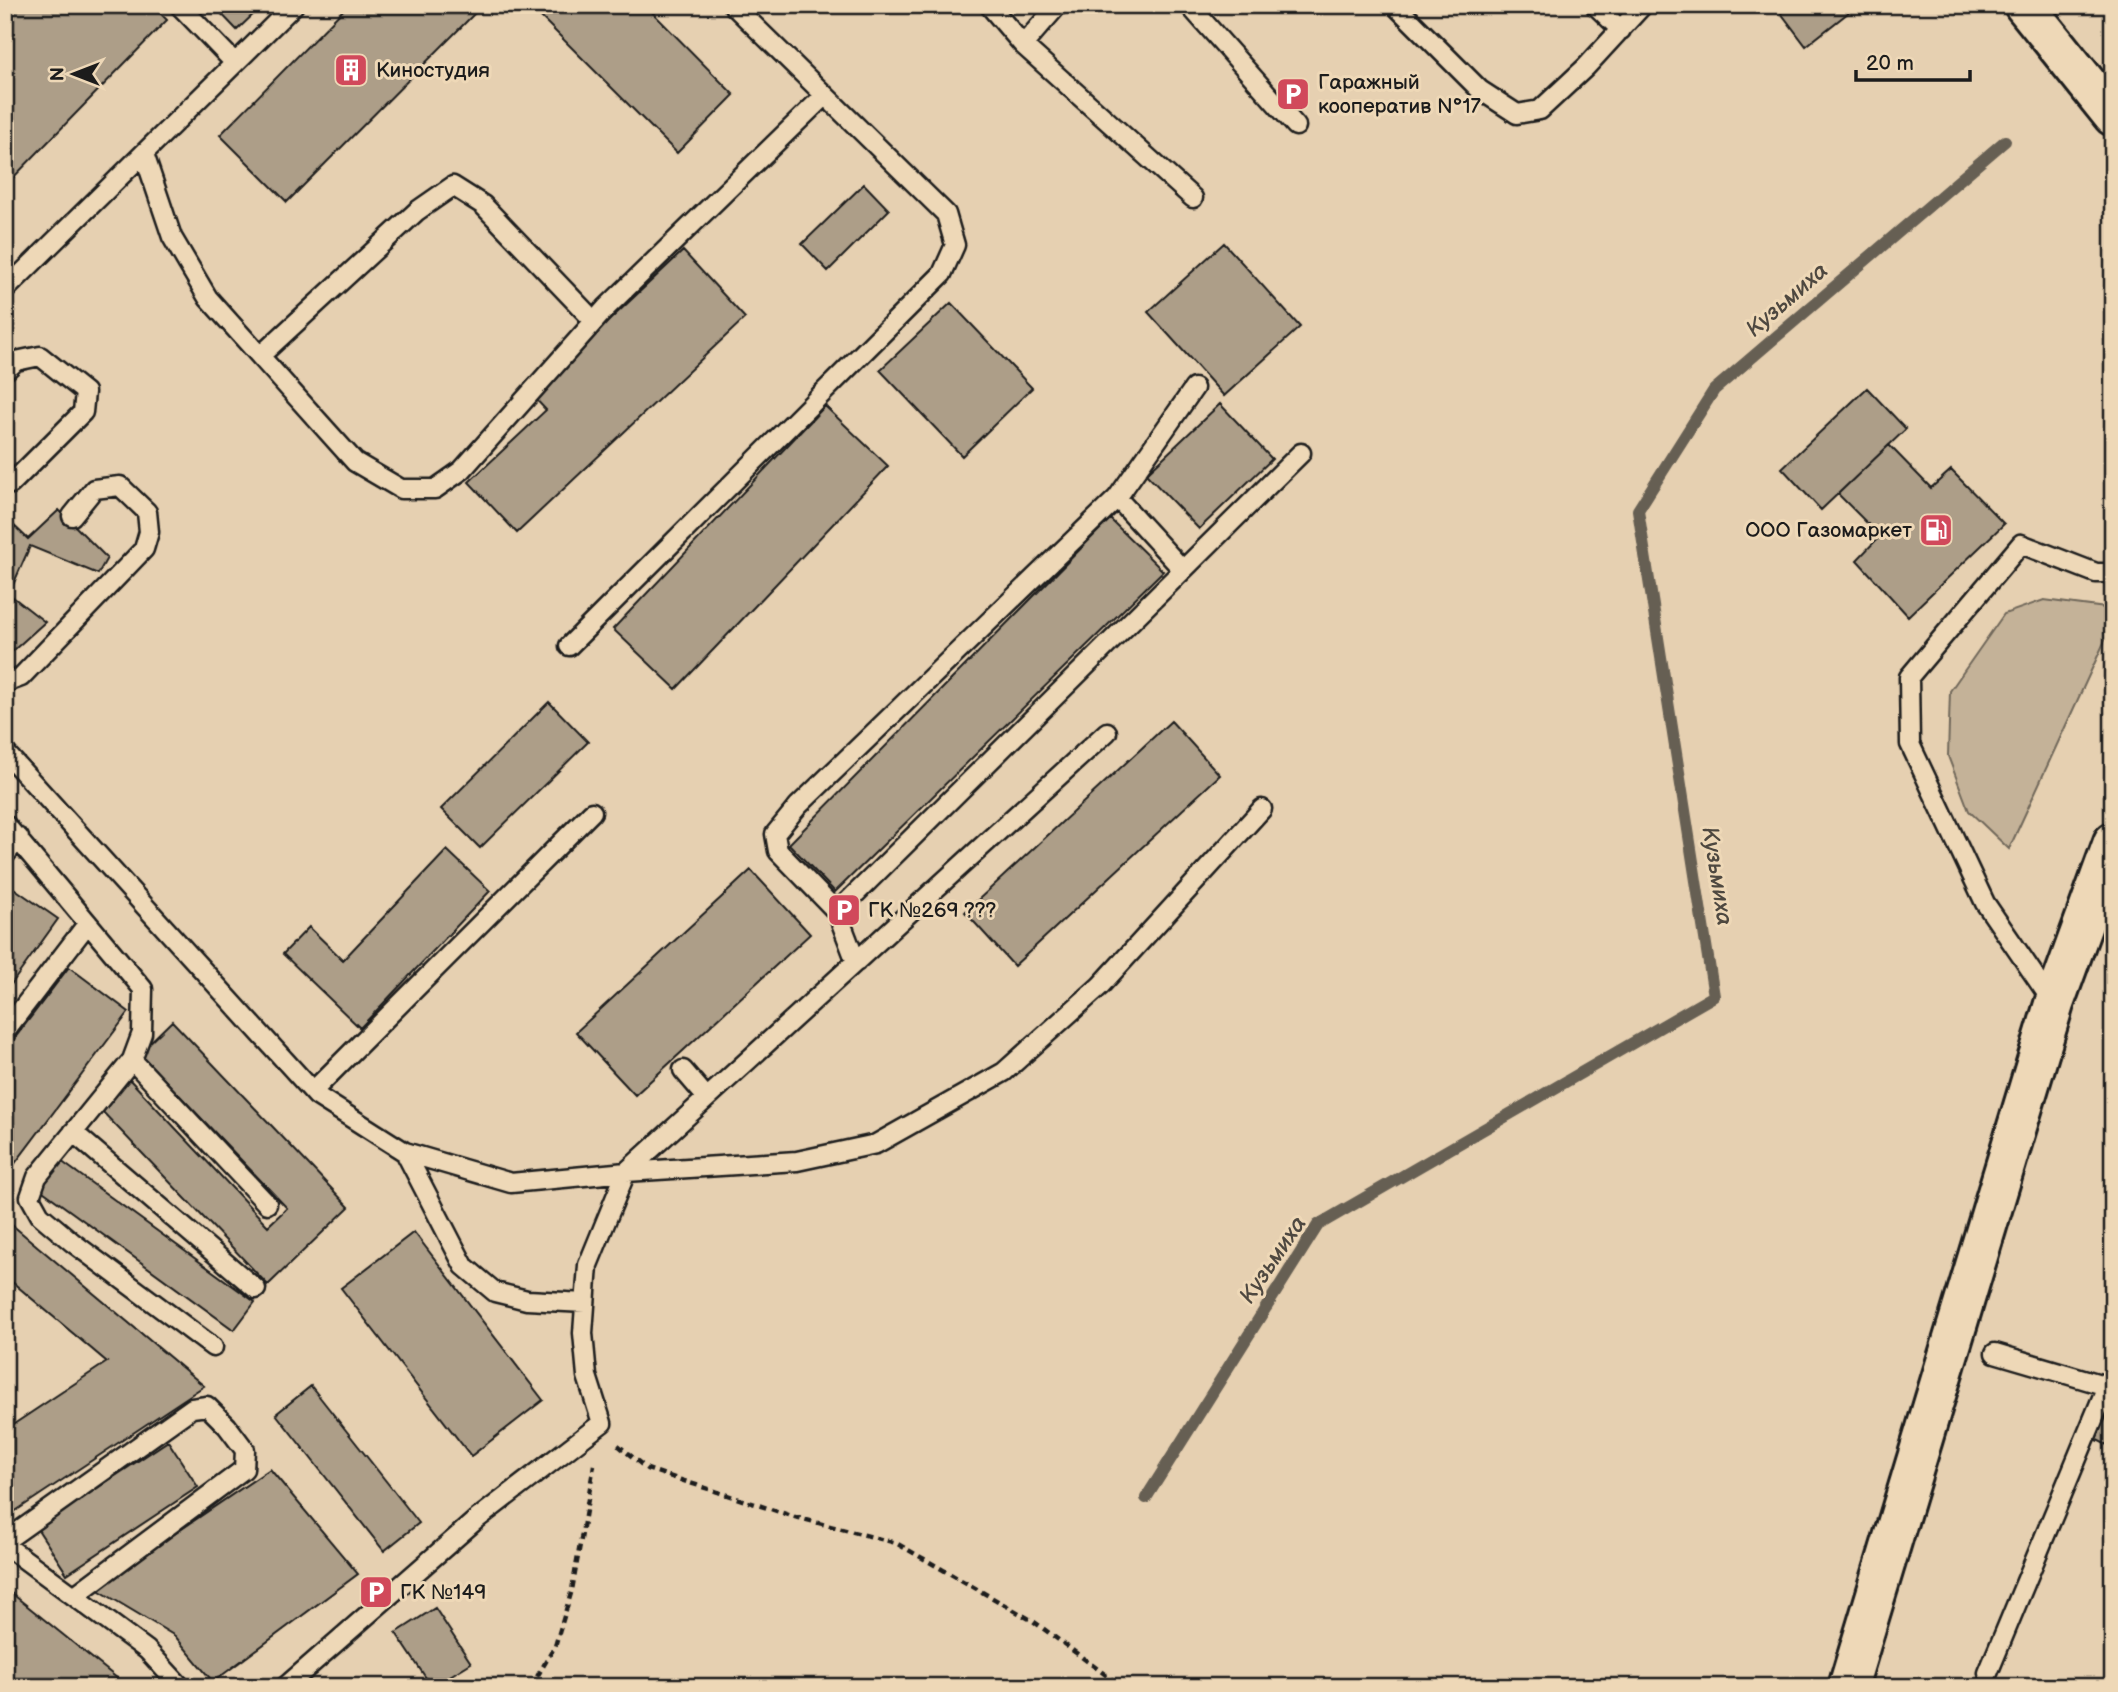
<svg xmlns="http://www.w3.org/2000/svg" width="2118" height="1692" font-family="'Balsamiq Sans',sans-serif">
<rect width="100%" height="100%" fill="#e6d0b1"/>
<filter id="ink" filterUnits="userSpaceOnUse"><feTurbulence type="fractalNoise" baseFrequency=".0143" numOctaves="2"/><feDisplacementMap in="SourceGraphic" scale="14" xChannelSelector="R" yChannelSelector="G"/><feConvolveMatrix kernelMatrix="1 2 1 2 8 2 1 2 1" color-interpolation-filters="sRGB"/></filter>
<g filter="url(#ink)">
<path fill="#c4b298" stroke="#70675a" stroke-width="2" d="M 2044,600 L 2113,609 L 2113,623 L 2009,849 L 1969,811 L 1948,756 L 1950,691 L 2004,614 Z"/>
<g fill="none" stroke-linecap="round" stroke-linejoin="round">
<path stroke="#665f53" stroke-width="12" d="M 1146,1498 L 1318,1225 L 1714,996 L 1638,510 L 1714,390 L 2005,141"/>
</g>
<path fill="#ad9e88" stroke="#1c1c1c" stroke-width="2" d="M 20,5 L 152,5 L 167,20 L 5,186 L 5,20 Z
M 213,5 L 263,5 L 237,30 Z
M 348,5 L 483,5 L 287,202 L 220,135 Z
M 529,5 L 645,5 L 734,95 L 677,153 Z
M 1775,5 L 1858,5 L 1806,46 Z
M 864,184 L 889,210 L 828,271 L 802,244 Z
M 1224,243 L 1300,327 L 1224,396 L 1148,312 Z
M 683,251 L 745,318 L 517,533 L 469,482 L 546,410 L 531,394 Z
M 951,303 L 1032,388 L 962,456 L 880,370 Z
M 1867,388 L 1906,429 L 1821,510 L 1782,468 Z
M 1220,404 L 1272,459 L 1199,529 L 1146,474 Z
M 825,406 L 888,466 L 676,689 L 613,629 Z
M 1889,445 L 1931,488 L 1951,470 L 2004,524 L 1908,616 L 1857,560 L 1880,536 L 1838,494 Z
M 59,510 L 107,558 L 98,574 L 30,546 L 9,594 L 45,622 L 5,658 L 5,517 L 28,539 Z
M 1110,519 L 1163,571 L 835,892 L 789,844 Z
M 549,702 L 588,742 L 480,848 L 441,809 Z
M 1171,721 L 1220,775 L 1014,966 L 965,912 Z
M 447,850 L 490,891 L 360,1028 L 283,954 L 309,927 L 343,960 Z
M 751,870 L 810,934 L 635,1095 L 576,1032 Z
M 5,882 L 58,919 L 5,993 Z
M 69,967 L 129,1012 L 13,1166 L 5,1160 L 5,1051 Z
M 172,1021 L 349,1207 L 268,1285 L 99,1108 L 129,1079 L 268,1226 L 287,1208 L 139,1053 Z
M 61,1161 L 255,1302 L 234,1330 L 40,1189 Z
M 5,1219 L 204,1386 L 5,1518 L 5,1430 L 107,1362 L 5,1276 Z
M 414,1232 L 543,1400 L 471,1456 L 341,1288 Z
M 311,1386 L 419,1523 L 384,1551 L 276,1414 Z
M 2113,1404 L 2113,1448 L 2095,1439 Z
M 168,1441 L 198,1487 L 67,1574 L 37,1528 Z
M 270,1469 L 358,1574 L 213,1682 L 175,1636 L 95,1588 Z
M 5,1588 L 128,1687 L 15,1687 L 5,1679 Z
M 435,1608 L 471,1663 L 432,1687 L 396,1633 Z"/>
<g fill="none" stroke-linecap="round" stroke-linejoin="round">
<g stroke="#1c1c1c" stroke-width="23">
<path id="lane" d="M 179,5 L 235,63
M 989,5 L 1023,45 L 1193,198
M 1189,5 L 1296,126
M 1395,5 L 1480,90 L 1517,114 L 1540,110 L 1586,67 L 1643,5
M 1595,5 L 1621,30
M 1023,45 L 1058,5
M 144,154 L 172,237 L 208,298 L 355,462 L 401,489 L 435,489 L 462,470 L 607,307 L 824,96
M 5,290 L 294,5
M 260,356 L 417,211 L 453,186 L 483,205 L 594,321
M 5,371 L 16,361 L 40,356 L 85,392 L 83,412 L 11,484
M 1117,498 L 1194,388
M 1183,570 L 1301,453
M 569,646 L 942,274 L 955,245 L 946,214 L 733,5
M 5,683 L 21,677 L 144,549 L 149,532 L 147,512 L 120,486 L 94,489 L 72,516
M 5,752 L 317,1096 L 405,1152 L 511,1183 L 626,1172 L 797,1161 L 876,1144 L 1004,1072 L 1100,986 L 1262,809
M 5,824 L 143,989 L 142,1033 L 132,1060 L 37,1177 L 30,1197 L 40,1215 L 72,1242 L 213,1347
M 5,855 L 19,838
M 837,912 L 1183,570 L 1117,498 L 798,806 L 775,834 L 778,851 L 837,912 L 856,962
M 2054,1004 L 1985,903 L 1910,744 L 1909,677 L 2021,544 L 2096,573 L 2113,573
M 5,1031 L 88,923
M 132,1060 L 267,1204
M 683,1070 L 707,1098
M 313,1091 L 592,812
M 73,1132 L 256,1289
M 405,1152 L 464,1266 L 495,1292 L 527,1300 L 585,1303
M 5,1541 L 192,1408 L 207,1406 L 227,1426 L 245,1450 L 244,1469 L 74,1596
M 5,1545 L 147,1650 L 181,1687
M 1988,1673 L 2107,1386 L 1995,1353
M 285,1687 L 477,1519 L 602,1423 L 587,1376 L 583,1333 L 588,1265 L 626,1172 L 1107,732"/>
</g>
<g stroke="#1c1c1c" stroke-width="44">
<path id="secondary" d="M 2024,5 L 2113,116
M 1848,1687 L 2054,1004 L 2113,842"/>
</g>
<path stroke="#1c1c1c" stroke-width="4.5" stroke-dasharray="7 5" stroke-linecap="butt" d="M 618,1445 L 647,1469 L 795,1517 L 896,1543 L 1033,1621 L 1122,1687
M 531,1687 L 555,1646 L 572,1590 L 594,1465"/>
<use href="#lane" stroke="#eed8b7" stroke-width="18"/>
<use href="#secondary" stroke="#eed8b7" stroke-width="38"/>
</g>
</g>
<defs>
<g id="building-square" transform="scale(1.75)"><rect x="-9" y="-9" width="18" height="18" rx="4" fill="#d1495b" stroke="#eed8b7"/><path d="M-4-6H4V6H1V3H-1V6H-4ZM-2.5-4.3h1.7v1.8h-1.7ZM.8-4.3h1.7v1.8H.8ZM-2.5-1h1.7V.8h-1.7ZM.8-1h1.7V.8H.8Z" fill="#fff"/></g>
<g id="parking-square" transform="scale(1.75)"><rect x="-9" y="-9" width="18" height="18" rx="4" fill="#d1495b" stroke="#eed8b7"/><path d="M-3.5-5.5H1a3.5 3.5 0 0 1 0 7H-1V5.5H-3.5ZM-1-3.4V-.6H.8a1.4 1.4 0 0 0 0-2.8Z" fill="#fff"/></g>
<g id="fuel-square" transform="scale(1.75)"><rect x="-9" y="-9" width="18" height="18" rx="4" fill="#d1495b" stroke="#eed8b7"/><path d="M-5.5-6h7V0h2V4h1.3V-2.5L3-4.5l.8-.8L6-3V5H2.5V1h-1V6h-7ZM-4.2-4.7v3.2H.2V-4.7Z" fill="#fff"/></g>
</defs>
<g fill-rule="evenodd">
<use href="#building-square" x="351" y="70"/>
<use href="#parking-square" x="1293" y="94"/>
<use href="#fuel-square" x="1936" y="530"/>
<use href="#parking-square" x="844" y="910"/>
<use href="#parking-square" x="376" y="1592"/>
</g>
<g text-anchor="middle" dominant-baseline="central" stroke-width="6" stroke-linejoin="round" paint-order="stroke">
<g font-size="21" fill="#1c1c1c" stroke="#eed8b7" text-anchor="start">
<text x="376" y="70">Киностудия</text>
<text x="1318" y="82">Гаражный<tspan x="1318" dy="24">кооператив N°17</tspan></text>
<text x="1912" y="530" text-anchor="end">ООО Газомаркет</text>
<text x="868" y="910">ГК №269 ???</text>
<text x="400" y="1592">ГК №149</text>
</g>
<g font-size="23" font-style="italic" fill="#4e4840" stroke="#eed8b7">
<text transform="translate(1787 300) rotate(-41)">Кузьмиха</text>
<text transform="translate(1717 876) rotate(81)">Кузьмиха</text>
<text transform="translate(1273 1260) rotate(-56)">Кузьмиха</text>
</g>
</g>
<rect width="2118" height="1692" fill="none" stroke="#eed8b7" stroke-width="28"/>
<rect x="14" y="14" width="2090" height="1664" fill="none" stroke="#1c1c1c" stroke-width="2.5" filter="url(#ink)"/>
<g transform="translate(74 74) rotate(270)" stroke="#eed8b7" stroke-width="5" paint-order="stroke">
<path d="M0-5L12 26L0 18L-12 26Z" fill="#1c1c1c"/>
<text y="-10" font-size="19" font-weight="bold" text-anchor="middle" fill="#1c1c1c">N</text>
</g>
<path d="M1856 70v10h114v-10" fill="none" stroke="#1c1c1c" stroke-width="3.5"/>
<text x="1866" y="70" font-size="21" fill="#1c1c1c" stroke="#eed8b7" stroke-width="5" paint-order="stroke">20 m</text>
</svg>
